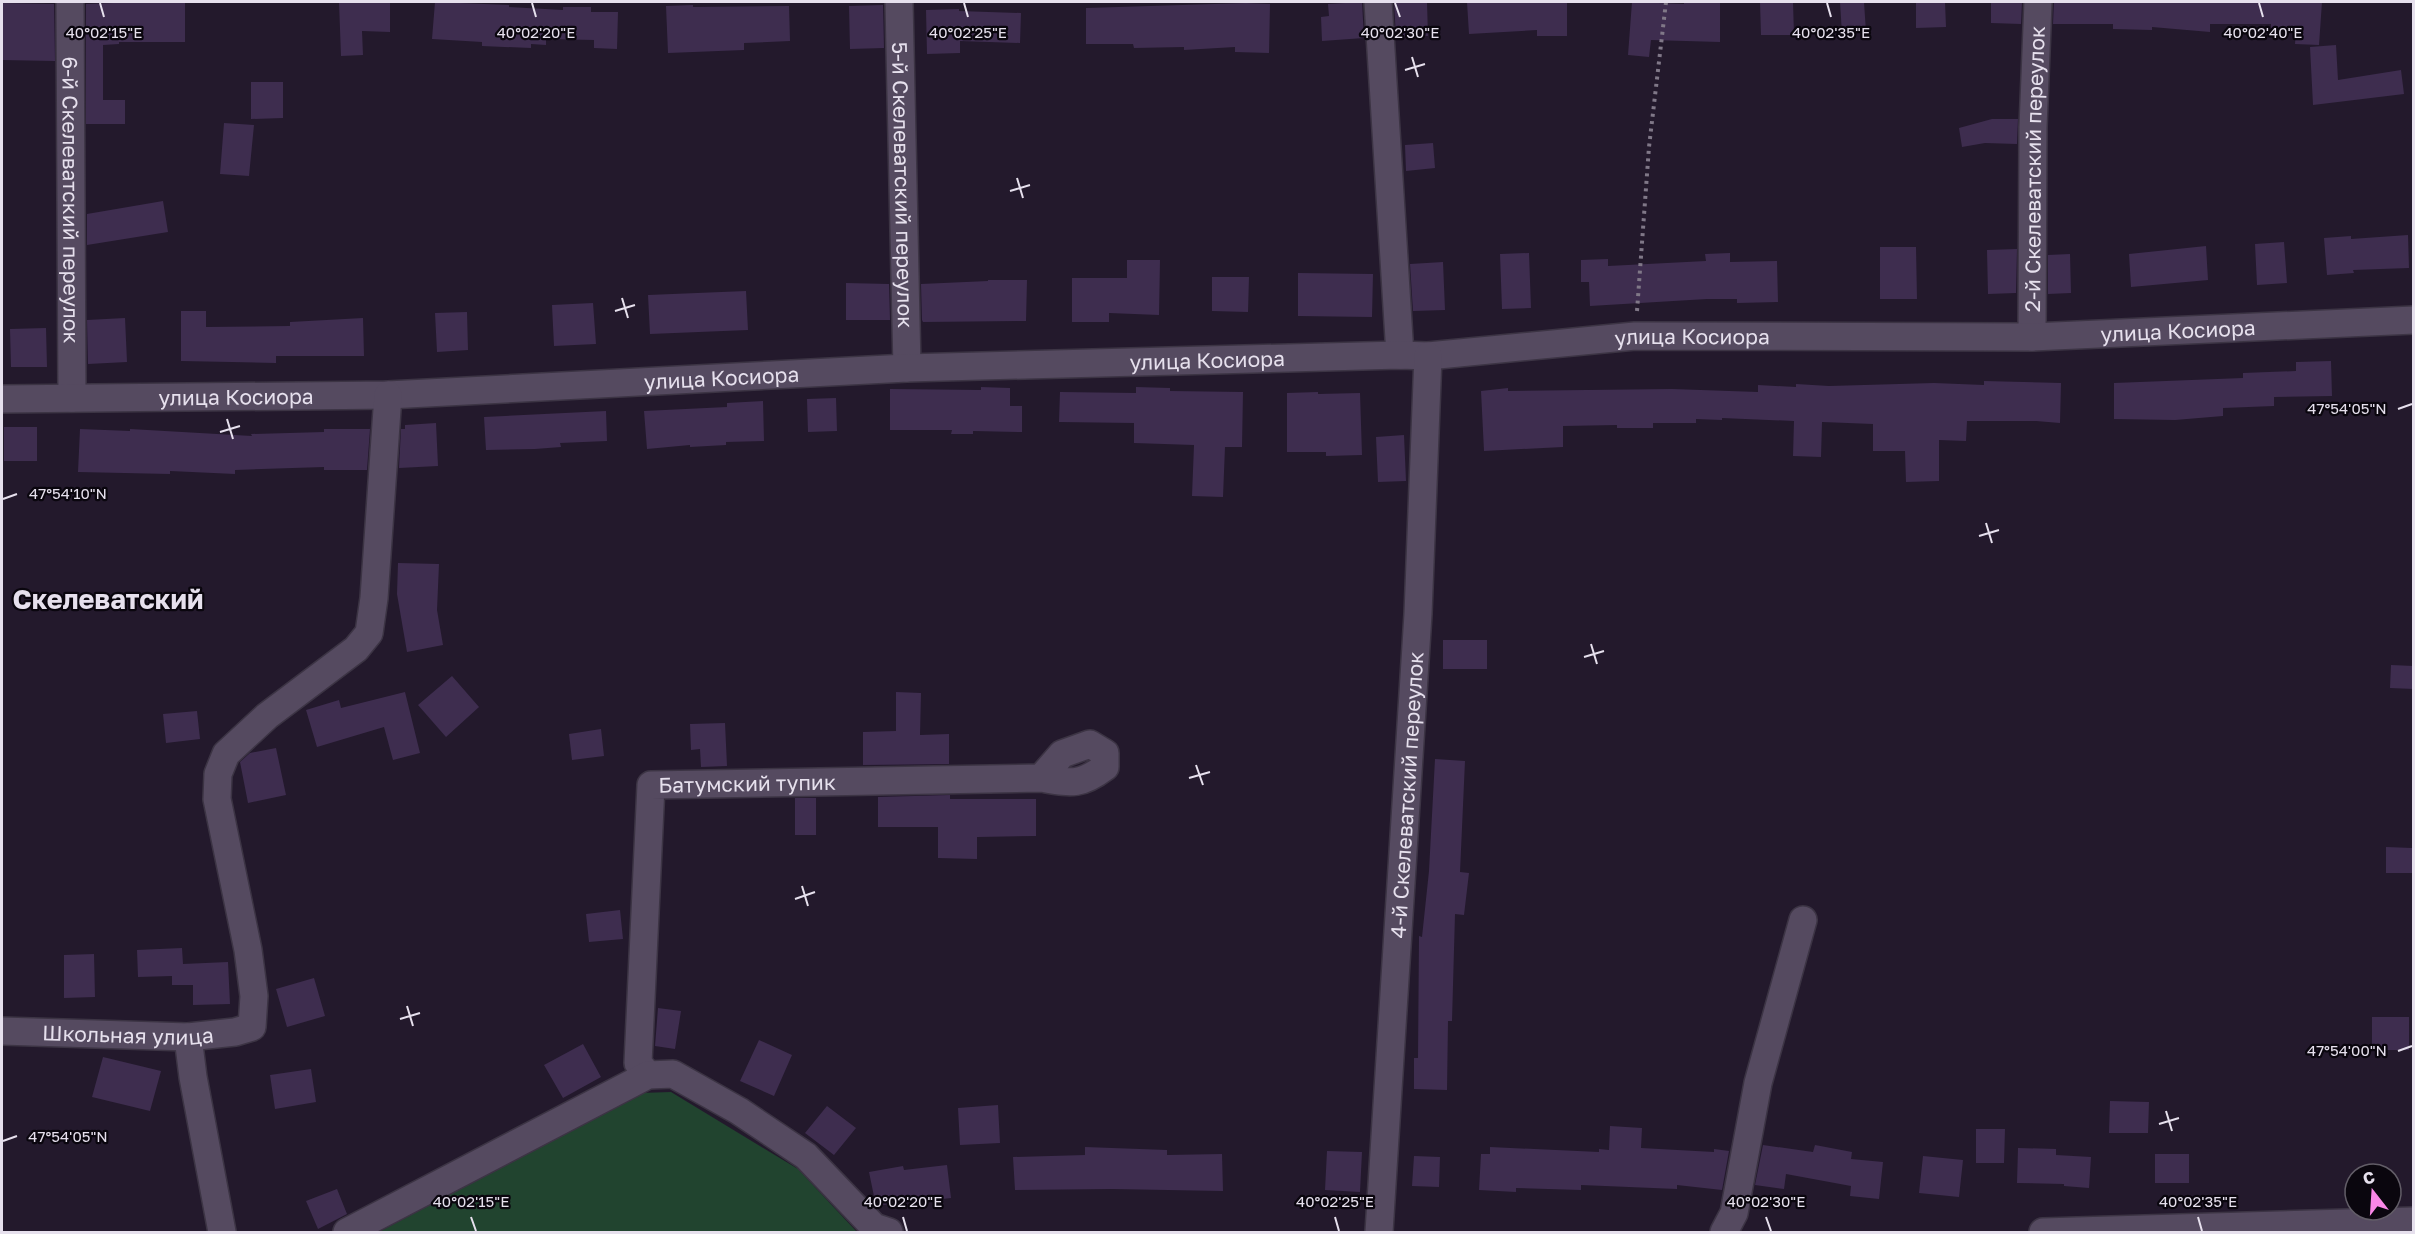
<svg xmlns="http://www.w3.org/2000/svg" width="2415" height="1234" font-family="'Golos Text',sans-serif">
<rect width="100%" height="100%" fill="#23192c"/>
<path fill="#21442f" d="M 671,1092 L 798,1169 L 857,1232 L 379,1232 L 640,1093 Z"/>
<path fill="#3e2d4f" d="M 339,2 L 390,2 L 390,32 L 362,31 L 363,55 L 341,56 Z
M 435,2 L 509,5 L 509,7 L 563,10 L 563,7 L 591,7 L 591,12 L 618,12 L 617,49 L 594,48 L 594,40 L 546,39 L 546,45 L 531,44 L 531,48 L 482,46 L 482,42 L 432,39 Z
M 1362,2 L 1364,38 L 1322,41 L 1321,17 L 1329,16 L 1328,4 Z
M 1394,2 L 1427,2 L 1428,36 L 1396,37 Z
M 1467,2 L 1567,2 L 1567,36 L 1537,36 L 1537,30 L 1469,34 Z
M 1632,2 L 1684,4 L 1684,2 L 1720,2 L 1720,42 L 1651,40 L 1649,57 L 1628,55 Z
M 1760,2 L 1793,2 L 1794,35 L 1761,35 Z
M 1840,2 L 1864,2 L 1866,32 L 1842,34 Z
M 1916,2 L 1945,2 L 1946,27 L 1916,28 Z
M 1991,2 L 2022,2 L 2021,24 L 1991,23 Z
M 2054,2 L 2322,2 L 2319,45 L 2295,44 L 2296,30 L 2271,28 L 2271,24 L 2210,24 L 2210,32 L 2152,27 L 2152,30 L 2113,29 L 2113,24 L 2053,24 Z
M 2,3 L 54,4 L 55,61 L 2,60 Z
M 113,3 L 185,3 L 185,42 L 119,42 L 119,44 L 103,45 L 103,100 L 125,100 L 125,124 L 86,124 L 86,4 Z
M 1246,3 L 1270,4 L 1269,53 L 1235,52 L 1235,47 L 1184,50 L 1184,47 L 1134,48 L 1133,44 L 1086,44 L 1086,8 Z
M 693,5 L 693,7 L 789,6 L 790,41 L 744,43 L 744,50 L 668,53 L 666,6 Z
M 883,5 L 884,48 L 850,49 L 849,6 Z
M 959,9 L 959,11 L 1021,13 L 1020,43 L 960,41 L 960,53 L 927,54 L 926,10 Z
M 2336,45 L 2338,80 L 2401,70 L 2404,94 L 2313,105 L 2310,47 Z
M 251,82 L 283,82 L 283,118 L 251,119 Z
M 1992,119 L 2018,119 L 2017,144 L 1985,143 L 1962,147 L 1959,128 Z
M 224,123 L 254,125 L 249,176 L 220,174 Z
M 1433,143 L 1435,168 L 1406,171 L 1405,145 Z
M 163,201 L 168,232 L 87,245 L 87,214 Z
M 2408,235 L 2409,268 L 2353,270 L 2354,273 L 2327,275 L 2324,238 L 2351,236 L 2351,239 Z
M 2284,242 L 2287,283 L 2257,285 L 2255,244 Z
M 2206,246 L 2208,280 L 2131,287 L 2129,254 Z
M 1880,247 L 1916,247 L 1917,299 L 1880,299 Z
M 2017,249 L 2016,293 L 1988,294 L 1987,250 Z
M 1529,253 L 1531,308 L 1502,309 L 1500,254 Z
M 1730,253 L 1730,262 L 1777,261 L 1778,302 L 1737,303 L 1737,299 L 1707,299 L 1590,306 L 1589,282 L 1581,282 L 1581,260 L 1608,259 L 1608,266 L 1706,261 L 1705,254 Z
M 2070,254 L 2071,293 L 2048,294 L 2048,255 Z
M 1127,260 L 1160,260 L 1159,315 L 1109,313 L 1109,322 L 1072,322 L 1072,278 L 1127,278 Z
M 1443,262 L 1445,310 L 1413,311 L 1410,264 Z
M 1298,273 L 1373,274 L 1372,317 L 1298,316 Z
M 1212,277 L 1249,277 L 1248,312 L 1212,311 Z
M 988,280 L 1027,280 L 1026,321 L 923,322 L 922,320 L 921,284 L 988,281 Z
M 846,283 L 889,284 L 890,320 L 846,320 Z
M 746,291 L 748,330 L 650,334 L 648,295 Z
M 593,303 L 596,344 L 554,346 L 552,305 Z
M 181,311 L 206,311 L 206,327 L 290,326 L 290,322 L 363,318 L 364,356 L 276,356 L 276,363 L 181,361 Z
M 467,312 L 468,350 L 437,352 L 435,313 Z
M 125,318 L 127,362 L 88,364 L 87,320 Z
M 46,328 L 47,367 L 11,367 L 10,329 Z
M 2331,361 L 2332,396 L 2274,397 L 2274,406 L 2223,408 L 2223,416 L 2175,420 L 2114,419 L 2114,383 L 2243,378 L 2243,373 L 2296,371 L 2296,362 Z
M 1984,381 L 2061,383 L 2060,423 L 2036,421 L 1967,421 L 1966,441 L 1939,440 L 1939,481 L 1906,482 L 1905,451 L 1873,451 L 1873,424 L 1822,422 L 1821,457 L 1793,456 L 1794,421 L 1722,418 L 1722,420 L 1696,419 L 1696,423 L 1653,423 L 1653,428 L 1617,428 L 1617,425 L 1563,426 L 1563,447 L 1484,451 L 1481,391 L 1508,388 L 1508,391 L 1672,389 L 1758,392 L 1758,385 L 1796,387 L 1796,384 L 1829,386 L 1934,383 L 1984,385 Z
M 981,387 L 1010,388 L 1010,406 L 1022,406 L 1022,432 L 973,431 L 973,434 L 951,434 L 952,430 L 890,430 L 890,389 L 981,390 Z
M 1136,387 L 1170,388 L 1170,391 L 1243,392 L 1242,447 L 1225,447 L 1223,497 L 1192,496 L 1194,445 L 1134,443 L 1134,423 L 1059,422 L 1060,392 L 1136,393 Z
M 1318,392 L 1318,394 L 1360,393 L 1362,455 L 1326,456 L 1326,452 L 1287,452 L 1287,393 Z
M 836,398 L 837,431 L 808,432 L 807,399 Z
M 763,401 L 764,441 L 726,442 L 726,445 L 690,447 L 690,445 L 647,449 L 644,411 L 727,407 L 727,403 Z
M 606,411 L 607,441 L 560,443 L 561,447 L 535,449 L 486,450 L 484,417 Z
M 436,423 L 438,466 L 399,468 L 401,429 L 405,429 L 405,425 Z
M 4,427 L 37,427 L 37,461 L 4,461 Z
M 80,429 L 130,431 L 130,429 L 252,436 L 251,434 L 324,432 L 324,429 L 370,429 L 367,470 L 324,470 L 324,467 L 235,470 L 235,474 L 170,471 L 170,474 L 78,472 Z
M 1404,435 L 1406,481 L 1378,482 L 1376,437 Z
M 398,563 L 439,564 L 437,610 L 443,645 L 407,652 L 397,594 Z
M 1443,640 L 1487,640 L 1487,669 L 1443,669 Z
M 2391,665 L 2414,666 L 2414,689 L 2390,688 Z
M 452,676 L 479,707 L 446,737 L 418,705 Z
M 405,692 L 420,753 L 393,760 L 384,727 L 317,747 L 306,710 L 339,700 L 341,708 Z
M 896,692 L 921,693 L 920,735 L 949,734 L 949,764 L 863,765 L 863,732 L 896,731 Z
M 197,711 L 200,739 L 166,743 L 163,714 Z
M 725,723 L 727,766 L 701,767 L 700,749 L 691,750 L 690,724 Z
M 601,729 L 604,756 L 572,760 L 569,734 Z
M 276,748 L 286,795 L 248,803 L 240,762 L 250,753 Z
M 1435,759 L 1465,761 L 1460,872 L 1469,873 L 1464,915 L 1455,914 L 1452,1021 L 1448,1021 L 1447,1090 L 1414,1089 L 1414,1058 L 1418,1058 L 1419,936 L 1422,937 L 1429,871 Z
M 950,795 L 950,799 L 1036,799 L 1036,836 L 977,837 L 977,859 L 938,858 L 938,827 L 878,827 L 878,797 Z
M 795,798 L 816,798 L 816,835 L 795,835 Z
M 2386,847 L 2412,848 L 2412,873 L 2386,873 Z
M 620,910 L 623,939 L 589,942 L 586,914 Z
M 182,948 L 183,964 L 228,962 L 230,1004 L 193,1005 L 193,985 L 172,985 L 172,976 L 138,977 L 137,950 Z
M 94,954 L 95,997 L 64,998 L 64,955 Z
M 314,978 L 325,1016 L 287,1027 L 276,989 Z
M 658,1008 L 681,1011 L 675,1049 L 655,1046 Z
M 2372,1017 L 2409,1017 L 2409,1050 L 2372,1050 Z
M 759,1040 L 792,1055 L 774,1096 L 740,1081 Z
M 583,1044 L 601,1077 L 563,1098 L 544,1065 Z
M 103,1057 L 161,1071 L 150,1111 L 92,1097 Z
M 311,1069 L 316,1102 L 275,1109 L 270,1075 Z
M 2110,1101 L 2149,1102 L 2148,1133 L 2109,1133 Z
M 998,1105 L 1000,1143 L 960,1145 L 958,1108 Z
M 827,1106 L 856,1128 L 834,1155 L 805,1133 Z
M 1610,1126 L 1642,1128 L 1641,1148 L 1714,1152 L 1714,1149 L 1729,1151 L 1722,1190 L 1677,1185 L 1677,1189 L 1581,1185 L 1581,1190 L 1516,1188 L 1516,1192 L 1479,1190 L 1481,1154 L 1490,1154 L 1490,1147 L 1599,1152 L 1599,1149 L 1609,1150 Z
M 1976,1129 L 2005,1129 L 2004,1163 L 1976,1163 Z
M 1763,1145 L 1813,1152 L 1815,1145 L 1852,1152 L 1851,1159 L 1883,1162 L 1879,1199 L 1850,1196 L 1851,1186 L 1786,1174 L 1784,1189 L 1755,1185 Z
M 1085,1147 L 1167,1150 L 1167,1155 L 1222,1154 L 1223,1191 L 1112,1189 L 1015,1190 L 1013,1157 L 1085,1155 Z
M 2018,1148 L 2056,1149 L 2056,1155 L 2091,1157 L 2089,1188 L 2064,1186 L 2064,1184 L 2017,1183 Z
M 1327,1151 L 1362,1152 L 1360,1192 L 1325,1190 Z
M 2155,1154 L 2189,1154 L 2189,1183 L 2155,1183 Z
M 1414,1156 L 1440,1157 L 1439,1187 L 1412,1186 Z
M 1923,1156 L 1963,1160 L 1959,1197 L 1919,1193 Z
M 947,1165 L 951,1198 L 917,1202 L 916,1200 L 876,1206 L 869,1172 L 903,1166 L 904,1170 Z
M 337,1189 L 347,1214 L 318,1229 L 306,1201 Z"/>
<g fill="none" stroke-linecap="round" stroke-linejoin="round">
<g stroke="#3c3444" stroke-width="30">
<g id="minor">
<path id="s1" d="M 70,2 L 72,398"/>
<path id="s2" d="M 899,2 L 907,368"/>
<path d="M 1378,2 L 1400,355"/>
<path id="s3" d="M 2032,337 L 2033,127 L 2038,2"/>
<path id="s4" d="M 2,399 L 388,395 L 907,368 L 1400,355 L 1428,356 L 1635,336 L 2032,337 L 2414,320"/>
<path id="s5" d="M 2,1031 L 188,1037 L 235,1032 L 252,1027 L 254,996 L 248,950 L 217,799 L 218,774 L 226,754 L 267,716 L 356,649 L 369,633 L 374,598 L 388,395"/>
<path d="M 188,1037 L 193,1077 L 222,1232"/>
<path id="s6" d="M 648,1075 L 638,1063 L 651,785 L 1041,778 C 1071,783 1080,786 1105,767 L 1105,753 L 1090,744 L 1062,754 L 1041,778"/>
<path d="M 347,1232 L 648,1075 L 673,1074 L 739,1111 L 806,1156 L 874,1227 L 889,1232"/>
<path id="s7" d="M 1379,1232 L 1418,614 L 1428,356"/>
<path d="M 1724,1232 L 1734,1213 L 1758,1083 L 1803,920"/>
<path d="M 2043,1232 L 2414,1221"/>
</g>
</g>
<path stroke="#807888" stroke-width="4" stroke-dasharray="3 4.5" stroke-linecap="butt" d="M 1637,311 L 1649,147 L 1666,2"/>
<use href="#minor" stroke="#554a60" stroke-width="27"/>
</g>
<path fill="none" stroke="#e6e0ed" stroke-width="2" d="M 100,3 L 104,17M 532,3 L 536,17M 964,3 L 968,17M 1395,3 L 1400,17M 1827,3 L 1831,17M 2259,3 L 2263,17M 1412,57 L 1418,77M 1405,70 L 1425,64M 1017,178 L 1023,198M 1010,191 L 1030,185M 622,298 L 628,318M 615,311 L 635,305M 2398,409 L 2412,404M 227,419 L 233,439M 220,432 L 240,426M 3,499 L 17,494M 1986,523 L 1992,543M 1979,536 L 1999,530M 1591,644 L 1597,664M 1584,657 L 1604,651M 1196,765 L 1203,785M 1189,778 L 1210,772M 802,886 L 808,906M 795,899 L 815,892M 407,1006 L 413,1026M 400,1019 L 420,1013M 2398,1051 L 2412,1046M 2166,1111 L 2172,1131M 2159,1124 L 2179,1118M 3,1141 L 17,1136M 471,1217 L 476,1231M 903,1217 L 907,1231M 1335,1217 L 1339,1231M 1766,1217 L 1771,1231M 2198,1217 L 2202,1231"/>
<g text-anchor="middle" dominant-baseline="central" stroke-width="4.5" stroke-linejoin="round" paint-order="stroke">
<g font-size="21" fill="#e6e0ed" stroke="#0a060e">
<text stroke="none"><textPath href="#s3" startOffset="168">2-й Скелеватский переулок</textPath></text>
<text stroke="none"><textPath href="#s2" startOffset="183">5-й Скелеватский переулок</textPath></text>
<text stroke="none"><textPath href="#s1" startOffset="198">6-й Скелеватский переулок</textPath></text>
<text stroke="none"><textPath href="#s4" startOffset="2178">улица Косиора</textPath></text>
<text stroke="none"><textPath href="#s4" startOffset="1692">улица Косиора</textPath></text>
<text stroke="none"><textPath href="#s4" startOffset="1206">улица Косиора</textPath></text>
<text stroke="none"><textPath href="#s4" startOffset="720">улица Косиора</textPath></text>
<text stroke="none"><textPath href="#s4" startOffset="234">улица Косиора</textPath></text>
<text stroke="none"><textPath href="#s6" startOffset="390">Батумский тупик</textPath></text>
<text stroke="none"><textPath href="#s7" startOffset="438">4-й Скелеватский переулок</textPath></text>
<text stroke="none"><textPath href="#s5" startOffset="126">Школьная улица</textPath></text>
</g>
<g font-size="27" font-weight="bold" fill="#e6e0ed" stroke="#0a060e">
<text x="108" y="599">Скелеватский</text>
</g>
</g>
<g font-size="15" text-anchor="middle" fill="#e6e0ed" stroke="#0a060e" stroke-width="4.5" stroke-linejoin="round" paint-order="stroke">
<text x="104" y="38">40°02'15"E</text>
<text x="536" y="38">40°02'20"E</text>
<text x="968" y="38">40°02'25"E</text>
<text x="1400" y="38">40°02'30"E</text>
<text x="1831" y="38">40°02'35"E</text>
<text x="2263" y="38">40°02'40"E</text>
<text x="2347" y="414">47°54'05"N</text>
<text x="68" y="499">47°54'10"N</text>
<text x="2347" y="1056">47°54'00"N</text>
<text x="68" y="1142">47°54'05"N</text>
<text x="471" y="1207">40°02'15"E</text>
<text x="903" y="1207">40°02'20"E</text>
<text x="1335" y="1207">40°02'25"E</text>
<text x="1766" y="1207">40°02'30"E</text>
<text x="2198" y="1207">40°02'35"E</text>
</g>
<rect width="2415" height="1234" fill="none" stroke="#e6e0ed" stroke-width="6"/>
<g transform="translate(2373 1192) rotate(343)"><circle r="28" fill="#0a060e" stroke="#625d67" stroke-width="1.5"/>
<path d="M0-4.5L10 22L0 15L-10 22Z" fill="#fa87e8"/>
<text y="-9" font-size="16" font-weight="bold" text-anchor="middle" fill="#e6e0ed">С</text>
</g>
</svg>
